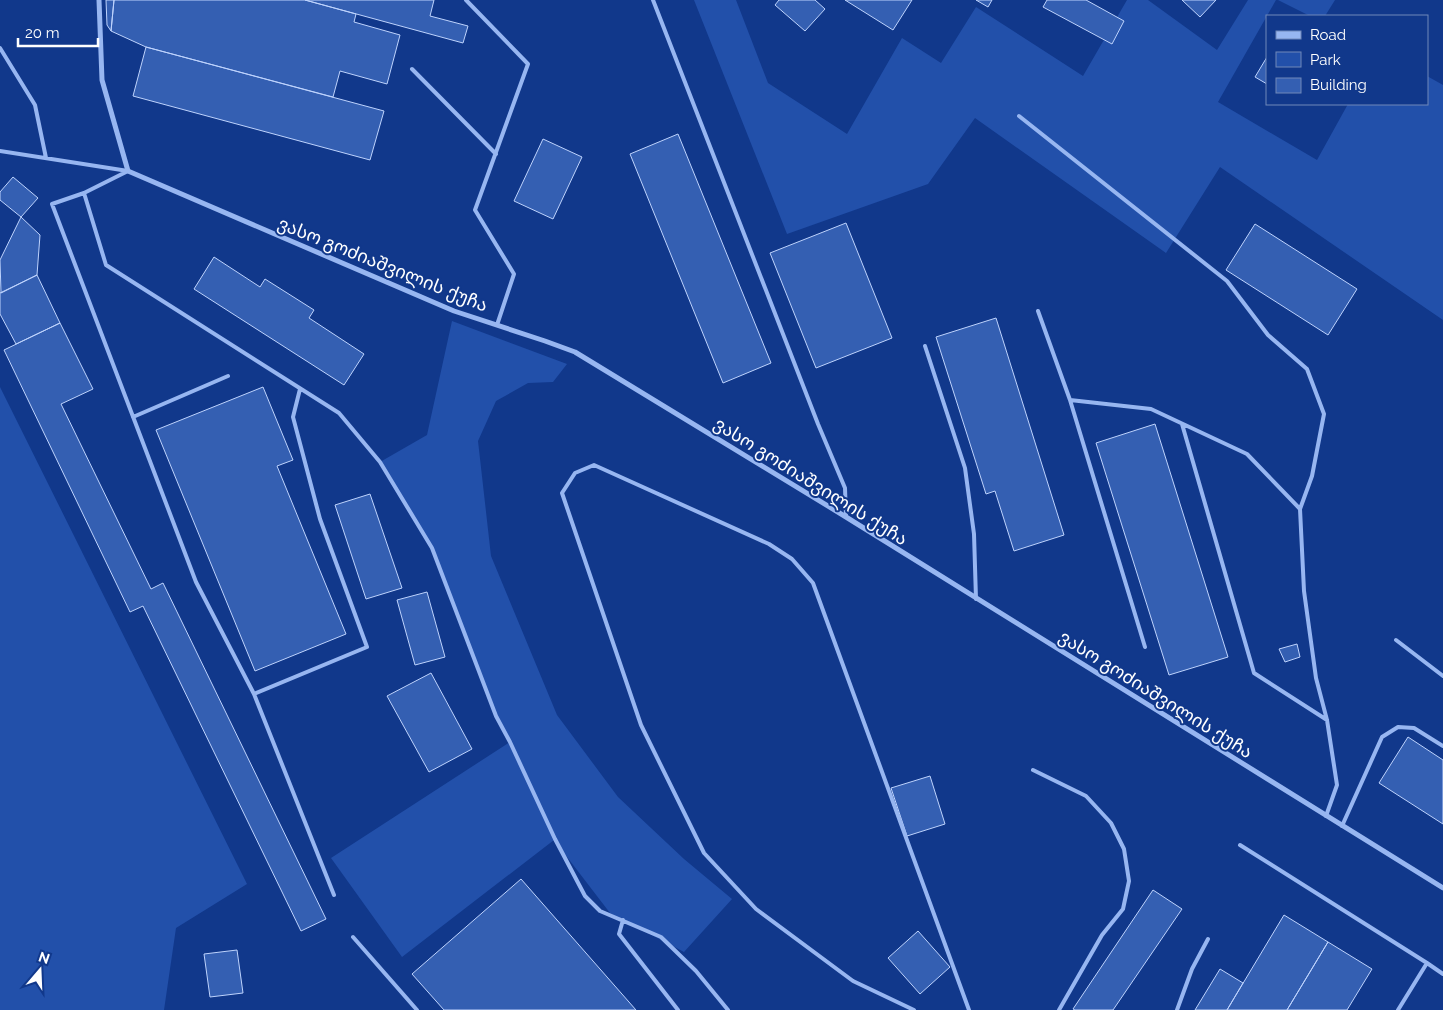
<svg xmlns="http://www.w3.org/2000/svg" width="1443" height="1010" font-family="Raleway,'Noto Sans Georgian',sans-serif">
<rect width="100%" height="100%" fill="#11388b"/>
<path fill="#2250aa" d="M 694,0 L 736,0 L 768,83 L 847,134 L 902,38 L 941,63 L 976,7 L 1083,76 L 1127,0 L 1148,0 L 1217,50 L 1248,0 L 1276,0 L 1218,102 L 1317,160 L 1348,104 L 1427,104 L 1427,76 L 1443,85 L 1443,320 L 1220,167 L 1166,253 L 975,118 L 928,184 L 787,234 Z
M 1278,0 L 1335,0 L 1325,16 L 1310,16 Z
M 452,321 L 567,364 L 553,382 L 528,383 L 496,401 L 478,441 L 491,556 L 557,715 L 618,797 L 684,859 L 732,899 L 684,952 L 610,913 L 554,840 L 402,957 L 331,858 L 510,742 L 496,716 L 432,548 L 380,462 L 427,435 Z
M 0,387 L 247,884 L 176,928 L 164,1010 L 0,1010 Z"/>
<path fill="#345fb2" stroke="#bed3fd" d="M 106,0 L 114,0 L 111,31 L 107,25 Z
M 114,0 L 305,0 L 356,14 L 354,22 L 400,35 L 387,84 L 340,71 L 333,97 L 146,47 L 111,31 Z
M 305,0 L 434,0 L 430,16 L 468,26 L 463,43 Z
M 779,0 L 815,0 L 825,9 L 805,31 L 775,5 Z
M 845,0 L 912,0 L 893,30 Z
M 976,0 L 992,0 L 988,7 Z
M 1047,0 L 1086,0 L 1124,21 L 1112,44 L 1043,7 Z
M 1182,0 L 1216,0 L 1200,17 Z
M 146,47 L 384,111 L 370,160 L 133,96 Z
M 1267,57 L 1267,84 L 1255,77 Z
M 678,134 L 771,363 L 723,383 L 630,154 Z
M 543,139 L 582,157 L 553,219 L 514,201 Z
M 13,177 L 38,198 L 21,217 L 0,200 L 0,192 Z
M 21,217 L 40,235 L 37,275 L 1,293 L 0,260 Z
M 846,223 L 892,338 L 816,368 L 770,253 Z
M 1255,224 L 1357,289 L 1328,335 L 1226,270 Z
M 214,257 L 260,287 L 265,279 L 314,310 L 309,318 L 364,354 L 344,385 L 194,289 Z
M 37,275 L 60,323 L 16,344 L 0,314 L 0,293 Z
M 996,318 L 1064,535 L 1014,551 L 995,491 L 986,494 L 936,337 Z
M 60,323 L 93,389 L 61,404 L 151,589 L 163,583 L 326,919 L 301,931 L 143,606 L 130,612 L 4,350 Z
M 263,387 L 293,460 L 277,466 L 346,634 L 255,671 L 156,430 Z
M 1155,424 L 1228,657 L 1169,675 L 1096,443 Z
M 370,494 L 402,588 L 366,599 L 335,505 Z
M 427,592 L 445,657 L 415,665 L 397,600 Z
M 1297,644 L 1300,657 L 1285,662 L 1279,649 Z
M 431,673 L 472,749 L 429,772 L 387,696 Z
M 1408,737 L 1443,760 L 1443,824 L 1379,783 Z
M 930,776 L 945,824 L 907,836 L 891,788 Z
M 521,879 L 636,1010 L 444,1010 L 412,974 Z
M 1153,890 L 1182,909 L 1113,1010 L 1075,1010 L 1073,1009 Z
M 1284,915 L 1328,942 L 1287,1010 L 1227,1010 Z
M 918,931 L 950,967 L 920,994 L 888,958 Z
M 1328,942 L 1372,969 L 1347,1010 L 1287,1010 Z
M 237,950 L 243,993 L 210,997 L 204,954 Z
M 1220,969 L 1243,983 L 1227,1010 L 1195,1010 Z"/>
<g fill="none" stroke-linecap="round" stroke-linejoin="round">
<path stroke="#97b6f1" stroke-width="4" d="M 466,0 L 528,64 L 475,210 L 514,274 L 497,325
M 653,0 L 818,424 L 845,488 L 846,517
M 0,48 L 35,105 L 46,158
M 412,69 L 496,154
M 1019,116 L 1227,281 L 1268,335 L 1307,369 L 1324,414 L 1312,476 L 1300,509 L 1304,591 L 1316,678 L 1327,720 L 1337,785 L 1326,816
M 0,151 L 128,171
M 128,171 L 84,193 L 52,204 L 196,582 L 254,694 L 334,895
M 84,193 L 106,265 L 339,413 L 380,462 L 432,548 L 496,716 L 510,742 L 555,839 L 585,896 L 600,911 L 661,937 L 696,971 L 728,1010
M 1038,311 L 1070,400 L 1145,647
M 925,346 L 965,468 L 974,534 L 976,599
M 1070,400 L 1151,409 L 1247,454 L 1300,509
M 133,417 L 228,376
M 1182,424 L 1254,673 L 1327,720
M 1396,640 L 1443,676
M 254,694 L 367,647 L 320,519 L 293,417 L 300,389
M 1033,770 L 1086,796 L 1111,823 L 1124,849 L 1129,881 L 1123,909 L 1102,935 L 1059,1010
M 1342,826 L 1382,737 L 1398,727 L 1414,728 L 1443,746
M 1240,845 L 1427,963
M 623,920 L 619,934 L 678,1010
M 353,937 L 417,1010
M 914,1010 L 853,981 L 756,909 L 704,853 L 641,725 L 562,493 L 575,473 L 594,465 L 769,544 L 792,559 L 813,583 L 969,1010
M 1177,1010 L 1192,969 L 1208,939
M 1398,1010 L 1427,963 L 1443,974"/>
<path stroke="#97b6f1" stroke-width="5" d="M 99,0 L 102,80 L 128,171 L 454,311 L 545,341 L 575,352 L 846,517 L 1443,888"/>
</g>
<g text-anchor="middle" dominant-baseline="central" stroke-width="4" stroke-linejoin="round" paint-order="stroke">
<g font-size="18" fill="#fff" stroke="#11388b">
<text transform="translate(383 264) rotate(22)">ვასო გოძიაშვილის ქუჩა</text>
<text transform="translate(811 481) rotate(32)">ვასო გოძიაშვილის ქუჩა</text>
<text transform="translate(1156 694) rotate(32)">ვასო გოძიაშვილის ქუჩა</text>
</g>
</g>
<rect x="1266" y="15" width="162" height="90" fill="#11388b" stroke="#7088b9"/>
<rect x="1276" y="31" width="25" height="8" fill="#97b6f1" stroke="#7088b9"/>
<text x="1310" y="40" font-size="15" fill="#ffffff">Road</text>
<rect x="1276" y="52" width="25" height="15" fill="#2250aa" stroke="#7088b9"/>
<text x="1310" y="65" font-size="15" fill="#ffffff">Park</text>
<rect x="1276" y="78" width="25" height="15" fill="#345fb2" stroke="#7088b9"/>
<text x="1310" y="90" font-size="15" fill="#ffffff">Building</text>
<g transform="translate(40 970) rotate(19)" stroke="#11388b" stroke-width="4" paint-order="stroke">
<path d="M0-4L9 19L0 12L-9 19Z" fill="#ffffff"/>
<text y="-8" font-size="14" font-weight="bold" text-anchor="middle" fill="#ffffff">N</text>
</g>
<path d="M18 38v8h80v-8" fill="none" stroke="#ffffff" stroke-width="2.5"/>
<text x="25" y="38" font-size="15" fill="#ffffff" stroke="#11388b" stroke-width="4" paint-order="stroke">20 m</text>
</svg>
